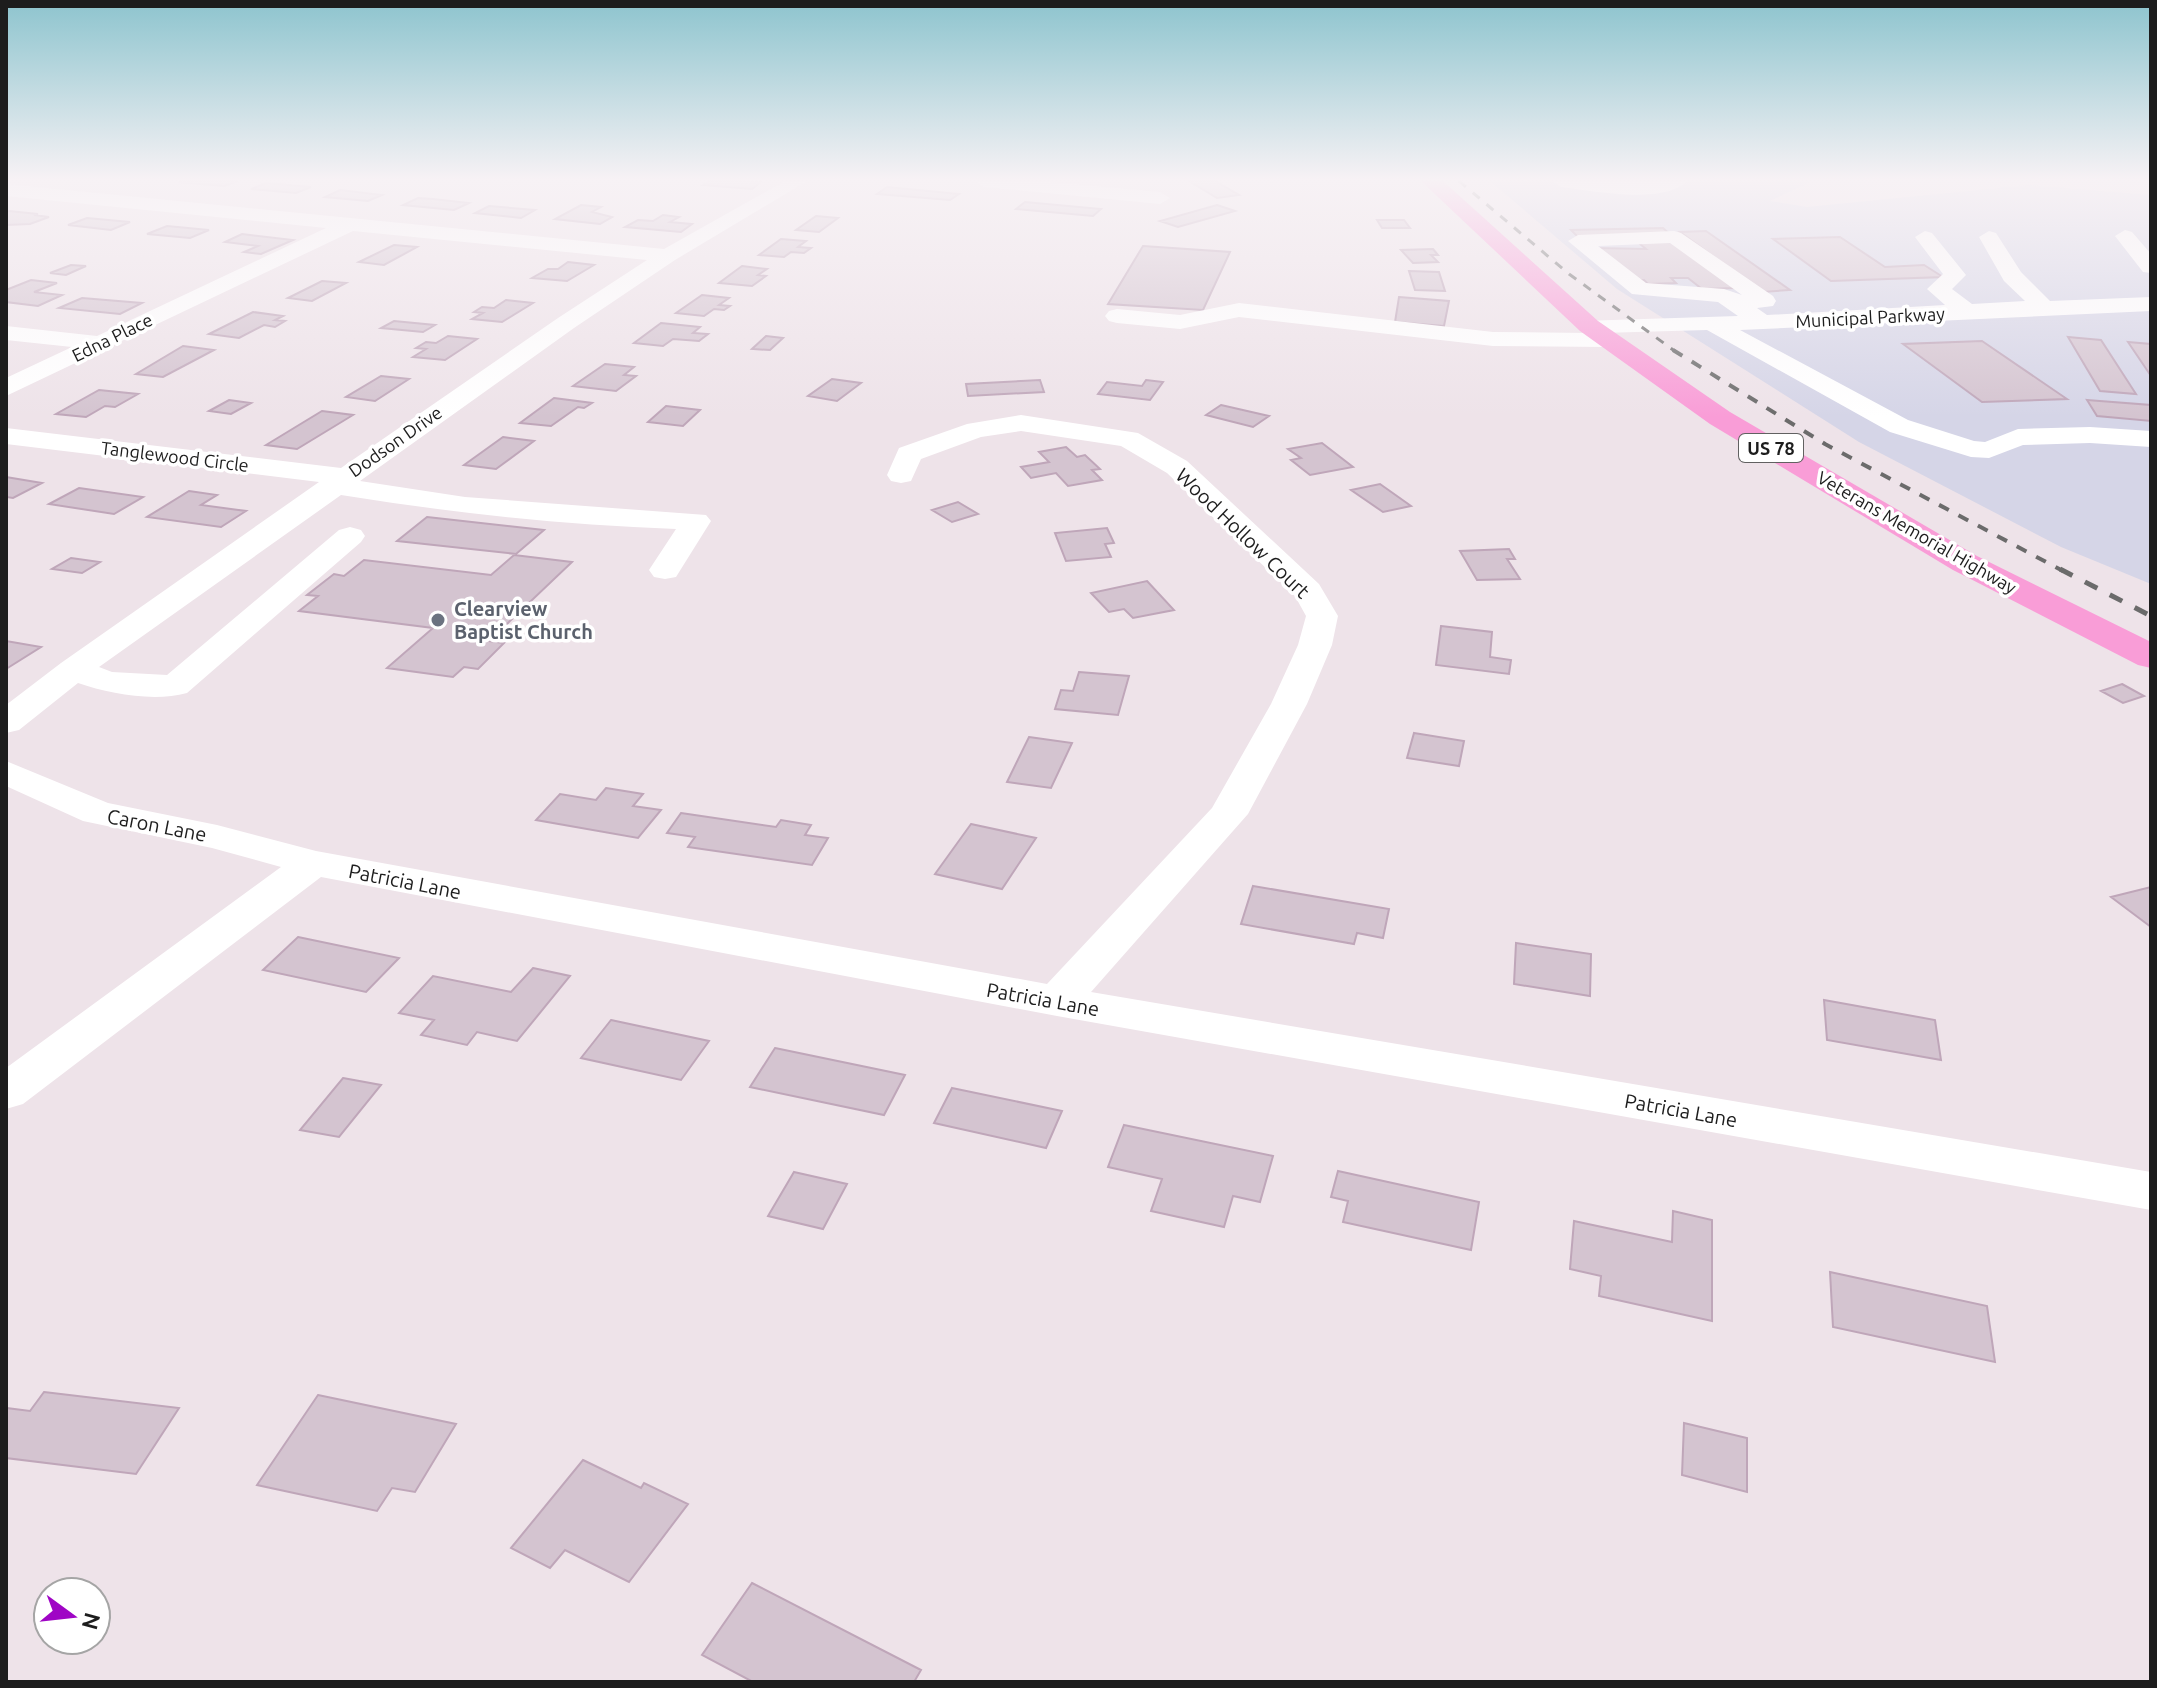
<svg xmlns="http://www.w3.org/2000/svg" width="2157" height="1688" font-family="Ubuntu,sans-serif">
<rect width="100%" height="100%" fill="#eee3e9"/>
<path fill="#d5d5e7" d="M 1490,181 L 1812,181 L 1770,201 L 1807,207 L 2029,185 L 2151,195 L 2151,584 L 2061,547 L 1859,442 L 1617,289 Z"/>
<path fill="#d4c4d0" stroke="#bfa6b9" stroke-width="2" d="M 183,181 L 238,181 L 224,186 L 178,182 Z
M 710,181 L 735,181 L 761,182 L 752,189 L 703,185 Z
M 1189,181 L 1215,181 L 1239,195 L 1217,198 Z
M 266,183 L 311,187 L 296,193 L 251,189 Z
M 887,187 L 959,194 L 950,200 L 877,194 Z
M 340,190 L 382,195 L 368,201 L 325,197 Z
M 418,198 L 433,199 L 469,203 L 454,210 L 403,205 Z
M 1025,202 L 1101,209 L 1093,216 L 1016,209 Z
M 581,205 L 601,207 L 592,212 L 612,217 L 600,224 L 555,219 Z
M 1217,205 L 1235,211 L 1178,227 L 1160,221 Z
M 489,206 L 535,210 L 521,218 L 475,213 Z
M 9,211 L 38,214 L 34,215 L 49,217 L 30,224 L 6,225 L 6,212 Z
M 663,215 L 679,217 L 670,222 L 692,224 L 681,232 L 625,227 L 638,220 L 653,221 Z
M 816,216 L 838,218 L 819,232 L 796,230 Z
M 87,218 L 130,222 L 111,230 L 68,225 Z
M 1377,220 L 1404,220 L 1410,228 L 1382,228 Z
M 167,226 L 209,230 L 190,238 L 147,234 Z
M 1663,228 L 1672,236 L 1579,238 L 1571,230 Z
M 1706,231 L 1790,290 L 1762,292 L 1680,232 Z
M 242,234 L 293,240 L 261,254 L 244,252 L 258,246 L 225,242 Z
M 1840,237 L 1885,267 L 1924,265 L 1943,277 L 1831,281 L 1773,239 Z
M 1673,238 L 1735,288 L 1702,289 L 1688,278 L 1671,278 L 1676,283 L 1648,284 L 1644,280 L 1633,281 L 1596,248 L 1646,249 L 1634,239 Z
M 781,239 L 806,241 L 798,247 L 811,248 L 804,253 L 791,252 L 784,257 L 759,255 Z
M 394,245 L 417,247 L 384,265 L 359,262 Z
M 1143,246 L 1230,252 L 1203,310 L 1108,304 Z
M 1433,249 L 1438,255 L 1431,255 L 1438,262 L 1413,263 L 1401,250 Z
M 568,262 L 594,265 L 567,281 L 532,278 L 548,269 L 558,269 Z
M 71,265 L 86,266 L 66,275 L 50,273 Z
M 742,266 L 767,269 L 758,275 L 766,276 L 752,286 L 719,283 Z
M 1409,271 L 1439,272 L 1445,291 L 1415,290 Z
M 31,280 L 57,283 L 34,292 L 62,295 L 38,306 L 6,302 L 6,290 Z
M 322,281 L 346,283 L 312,301 L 288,298 Z
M 702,295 L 729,298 L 719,305 L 730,306 L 724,310 L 714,309 L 704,316 L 676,313 Z
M 1399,297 L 1449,301 L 1444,326 L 1395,322 Z
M 82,298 L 142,303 L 120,314 L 59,308 Z
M 506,300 L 533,303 L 502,322 L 472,319 L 483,313 L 474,312 L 482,307 L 494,308 Z
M 253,312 L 283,316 L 275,320 L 285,321 L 275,327 L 264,325 L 239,338 L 209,334 Z
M 394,321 L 435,325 L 423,332 L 381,328 Z
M 661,323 L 700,327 L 693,333 L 708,334 L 699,341 L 673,339 L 663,346 L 634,343 Z
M 448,336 L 477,339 L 445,360 L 413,357 L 426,349 L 416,348 L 426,342 L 436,343 Z
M 766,336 L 783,338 L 770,350 L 752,349 Z
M 2068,337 L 2101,340 L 2136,394 L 2100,391 Z
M 1982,341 L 2067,399 L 1982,402 L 1903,344 Z
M 2128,342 L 2151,344 L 2151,376 Z
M 183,346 L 214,350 L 163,377 L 136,374 Z
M 605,364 L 634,367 L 624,375 L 636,376 L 616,391 L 573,386 Z
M 381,376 L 409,379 L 375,401 L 346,397 Z
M 832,379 L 861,383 L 837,401 L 808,396 Z
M 1040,380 L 1044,392 L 968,396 L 966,384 Z
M 1146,380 L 1163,382 L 1150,400 L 1098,394 L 1107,382 L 1142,386 Z
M 99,390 L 138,394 L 115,407 L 105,406 L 86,417 L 56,414 Z
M 554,398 L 592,403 L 584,408 L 578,407 L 551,426 L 520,423 Z
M 229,400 L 251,403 L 231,414 L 209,411 Z
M 2087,400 L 2151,405 L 2151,421 L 2097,416 Z
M 1221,405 L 1269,416 L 1253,427 L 1206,415 Z
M 666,406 L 700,410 L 683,426 L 648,422 Z
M 322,411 L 353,415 L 297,449 L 266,445 Z
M 503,437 L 534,441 L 496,469 L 464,465 Z
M 1322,443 L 1353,467 L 1310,475 L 1291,460 L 1301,458 L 1288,449 Z
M 1066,447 L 1077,457 L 1085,455 L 1100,469 L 1092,470 L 1102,480 L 1068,486 L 1056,473 L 1031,478 L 1021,467 L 1049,462 L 1039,452 Z
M 6,477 L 42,483 L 13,498 L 6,497 Z
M 1380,484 L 1411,506 L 1383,512 L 1351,490 Z
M 79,488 L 143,497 L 114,514 L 49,504 Z
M 189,491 L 217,495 L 201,505 L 246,511 L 221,527 L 147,517 Z
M 958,502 L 978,514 L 952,522 L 932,510 Z
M 427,517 L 544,530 L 516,554 L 397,541 Z
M 1107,528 L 1114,543 L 1105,544 L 1111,557 L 1066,561 L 1055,533 Z
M 1509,549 L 1515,559 L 1507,559 L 1520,579 L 1477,580 L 1460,551 Z
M 514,555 L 572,562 L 489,641 L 504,643 L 478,669 L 464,667 L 453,677 L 387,668 L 433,628 L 299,611 L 318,596 L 307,595 L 334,574 L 344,576 L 364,560 L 491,575 Z
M 71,558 L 100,562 L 82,573 L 52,569 Z
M 1147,581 L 1174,610 L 1133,618 L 1124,609 L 1109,612 L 1091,593 Z
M 1441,626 L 1492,632 L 1490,657 L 1511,660 L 1509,674 L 1436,665 Z
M 6,641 L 41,647 L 6,669 Z
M 1079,672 L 1129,676 L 1118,715 L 1055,709 L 1061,690 L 1073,691 Z
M 2122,684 L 2144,696 L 2123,703 L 2101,691 Z
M 1414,733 L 1464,741 L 1459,766 L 1407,758 Z
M 1029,737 L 1072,743 L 1051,788 L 1007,782 Z
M 606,788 L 643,794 L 633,806 L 661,810 L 638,838 L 536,820 L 560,794 L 596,800 Z
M 681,813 L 776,827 L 781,820 L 811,825 L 805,835 L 828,838 L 812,865 L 688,847 L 695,837 L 667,833 Z
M 971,824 L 1036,838 L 1002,889 L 935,874 Z
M 1253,886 L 1389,909 L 1383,938 L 1357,933 L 1354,944 L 1241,924 Z
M 2151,887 L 2151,927 L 2111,897 Z
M 298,937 L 399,958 L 366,992 L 263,970 Z
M 1516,943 L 1591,954 L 1590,996 L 1514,984 Z
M 533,968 L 570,976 L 517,1041 L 477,1032 L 467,1045 L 421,1035 L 434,1020 L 399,1013 L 433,976 L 511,992 Z
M 1824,1000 L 1935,1020 L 1941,1060 L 1827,1040 Z
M 611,1020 L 709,1041 L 681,1080 L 581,1058 Z
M 775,1048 L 905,1075 L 884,1115 L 750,1087 Z
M 343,1078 L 381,1085 L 339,1137 L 300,1130 Z
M 952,1088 L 1062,1111 L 1046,1148 L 934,1123 Z
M 1124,1125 L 1273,1156 L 1260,1202 L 1233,1196 L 1224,1227 L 1151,1211 L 1162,1179 L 1108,1167 Z
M 1338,1171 L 1479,1202 L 1471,1250 L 1343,1222 L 1348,1201 L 1331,1197 Z
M 794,1172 L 847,1184 L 823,1229 L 768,1216 Z
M 1673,1211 L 1712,1220 L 1712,1321 L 1599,1296 L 1601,1276 L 1570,1269 L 1574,1221 L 1672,1242 Z
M 1830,1272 L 1987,1306 L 1995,1362 L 1833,1327 Z
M 44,1392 L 179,1408 L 136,1474 L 6,1458 L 6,1408 L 30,1411 Z
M 318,1395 L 456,1424 L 415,1492 L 392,1488 L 377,1511 L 257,1485 Z
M 1684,1423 L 1747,1438 L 1747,1492 L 1682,1475 Z
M 583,1460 L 641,1488 L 644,1483 L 688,1504 L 629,1582 L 565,1550 L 550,1568 L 511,1548 Z
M 752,1583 L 921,1670 L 914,1682 L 753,1682 L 702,1655 Z"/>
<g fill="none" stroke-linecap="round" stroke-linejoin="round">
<path fill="#fff" fill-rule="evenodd" d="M 785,181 L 807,181 L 675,260 L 574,328 L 360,481 L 465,497 L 706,515 L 711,521 L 676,577 L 665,579 L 654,577 L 649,570 L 676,529 C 562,525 453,513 341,495 L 99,667 L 112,672 L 167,675 L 339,530 L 350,527 L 361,530 L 365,536 L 361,542 L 187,693 C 154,702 110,694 78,683 L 19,730 L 6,733 L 6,705 L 61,663 L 319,482 L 6,444 L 6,428 L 341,468 L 558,318 L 647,260 L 353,231 L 6,396 L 6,378 L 72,347 L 6,340 L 6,326 L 97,336 L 326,228 L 6,196 L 6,184 L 664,249 Z
M 975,181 L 1039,181 L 1160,192 L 1170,198 L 1160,204 L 984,187 Z
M 1552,181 L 1687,181 C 1664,205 1592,191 1561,187 Z
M 2125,230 L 2132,232 L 2151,254 L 2151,273 L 2143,272 L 2115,236 Z
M 1674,231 L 1681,233 L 1773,296 L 1776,301 L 1773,306 L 1757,308 L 1767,315 L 1945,305 L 1927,289 L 1943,274 L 1915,237 L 1925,231 L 1932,233 L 1966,275 L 1952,289 L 1972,304 L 2025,301 L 2004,281 L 1979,237 L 1989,231 L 1996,233 L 2021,272 L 2050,301 L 2151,297 L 2151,311 L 1740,330 L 1908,420 L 1974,441 L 1985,442 L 2018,429 L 2090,427 L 2151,431 L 2151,447 L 2090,443 L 2023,445 L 1989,458 L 1971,457 L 1890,432 L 1707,330 L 1601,333 L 1616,335 L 1620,340 L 1616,345 L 1608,347 L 1493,346 L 1239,317 L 1180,329 L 1117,323 L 1109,321 L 1105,316 L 1109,311 L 1117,309 L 1180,315 L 1239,303 L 1493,332 L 1588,333 L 1577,326 L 1581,321 L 1738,316 L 1718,302 L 1632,294 L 1568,241 L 1578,235 ZM 1670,243 L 1742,295 L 1724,289 L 1646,283 L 1598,246 Z
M 1021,415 L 1138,433 L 1187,461 L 1319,584 L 1338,616 L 1332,645 L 1307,704 L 1248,814 L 1091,992 L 2151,1172 L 2151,1210 L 1057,1016 L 321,877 L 23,1104 L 6,1109 L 6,1068 L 281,867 L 212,848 L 83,821 L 6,786 L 6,761 L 108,803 L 217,825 L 316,851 L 1047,984 L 1212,808 L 1271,704 L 1298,645 L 1306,616 L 1295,596 L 1167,473 L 1121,446 L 1021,431 L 981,437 L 921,459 L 911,481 L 901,483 L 891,481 L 887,475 L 899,448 L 967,424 Z"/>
<path fill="#f99dd7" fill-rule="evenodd" d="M 1421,181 L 1443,181 L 1598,321 L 1730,412 L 1977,556 L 2151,642 L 2151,668 L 2138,665 L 1953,570 L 1710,424 L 1580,331 Z"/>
<path stroke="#6b6b6b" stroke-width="3" stroke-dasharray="9 9" stroke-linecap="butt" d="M 1459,181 L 1569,274 L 1676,352"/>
<path stroke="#6b6b6b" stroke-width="4" stroke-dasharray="11 11" stroke-linecap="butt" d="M 1673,350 L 1825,444 L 2063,571"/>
<path stroke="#6b6b6b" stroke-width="5" stroke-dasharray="14 14" stroke-linecap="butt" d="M 2060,569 L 2151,616"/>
</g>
<linearGradient id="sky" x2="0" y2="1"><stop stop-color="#8dc4ce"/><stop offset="0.43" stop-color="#f7f2f5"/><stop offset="1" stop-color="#f7f2f5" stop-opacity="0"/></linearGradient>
<rect width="2157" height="417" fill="url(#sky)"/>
<circle fill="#6b7280" stroke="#fff" stroke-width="3" cx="438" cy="620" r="8"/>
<g text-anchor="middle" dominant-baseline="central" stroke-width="7" stroke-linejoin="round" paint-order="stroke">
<g font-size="18" fill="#1d1d1d" stroke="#fff">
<text transform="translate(1870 317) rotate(-3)">Municipal Parkway</text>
<text transform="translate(112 337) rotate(-26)">Edna Place</text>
<text transform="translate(395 441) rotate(-35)">Dodson Drive</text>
<text transform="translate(175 456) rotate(7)">Tanglewood Circle</text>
<text transform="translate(1917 532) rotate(30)">Veterans Memorial Highway</text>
</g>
<rect fill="#fff" stroke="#616161" stroke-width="2" x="1739" y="434" width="64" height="28" rx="6"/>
<g font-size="18" font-weight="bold" fill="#1d1d1d">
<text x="1771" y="448">US 78</text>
</g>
<g font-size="20" fill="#1d1d1d" stroke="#fff">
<text transform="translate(1243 533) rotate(44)">Wood Hollow Court</text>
<text transform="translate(157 825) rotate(11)">Caron Lane</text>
<text transform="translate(405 881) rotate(11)">Patricia Lane</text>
<text transform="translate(1043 999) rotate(10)">Patricia Lane</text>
<text transform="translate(1681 1110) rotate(10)">Patricia Lane</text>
</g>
<g font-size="20" font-weight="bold" fill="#5b616d" stroke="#fff" text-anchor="start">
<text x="454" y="608">Clearview<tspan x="454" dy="23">Baptist Church</tspan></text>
</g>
</g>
<rect width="2157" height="1688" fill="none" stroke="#1d1d1d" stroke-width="16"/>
<g transform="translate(72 1616) rotate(105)"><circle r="38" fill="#ffffff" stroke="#a5a5a5" stroke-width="2"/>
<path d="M0-6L14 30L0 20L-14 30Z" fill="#9f05c5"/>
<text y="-12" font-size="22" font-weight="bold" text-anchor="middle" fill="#1d1d1d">N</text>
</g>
</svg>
